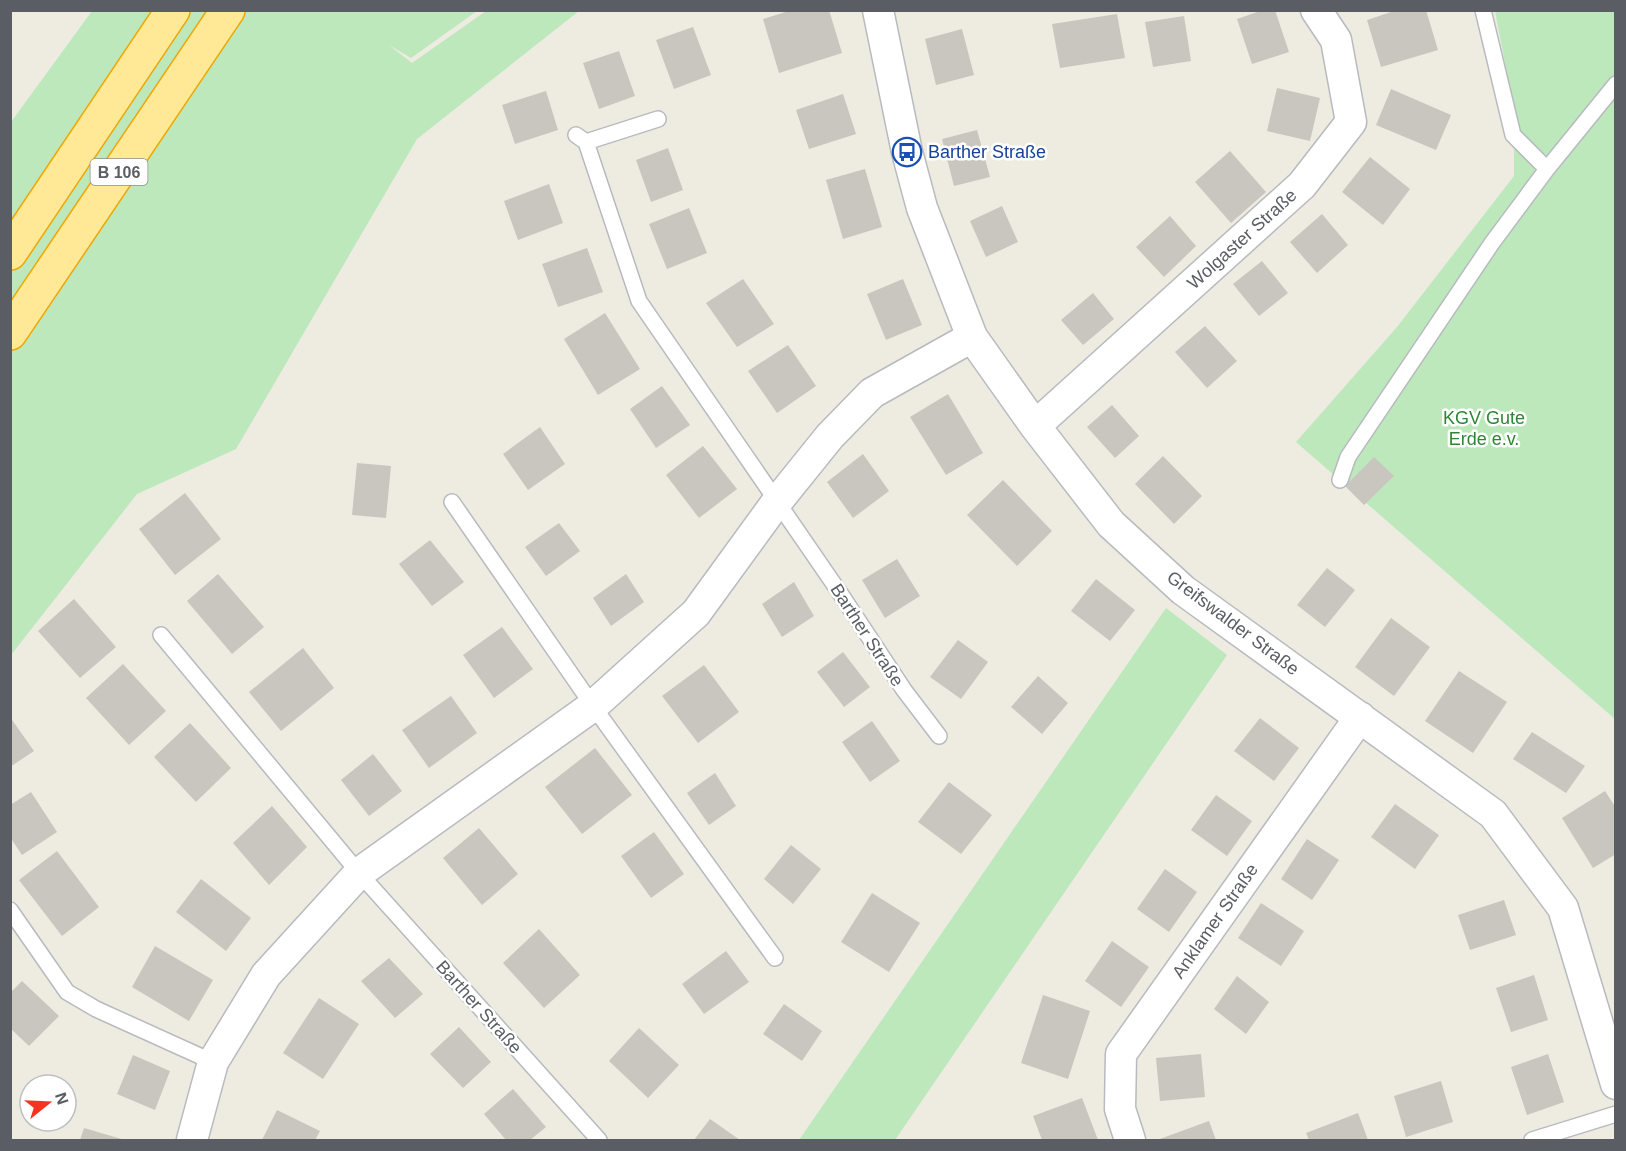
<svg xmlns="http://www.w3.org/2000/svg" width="1626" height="1151" font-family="Arial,sans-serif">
<rect width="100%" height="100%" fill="#eeebe1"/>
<path fill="#bce8bc" d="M 92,11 L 477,11 L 411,58 L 389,45 L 412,63 L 486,11 L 579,11 L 417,139 L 236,449 L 137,494 L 11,655 L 11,122 Z
M 1495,11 L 1615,11 L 1615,719 L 1296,442 L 1397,327 L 1514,176 L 1514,110 Z
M 1166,608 L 1227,655 L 895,1140 L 799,1140 Z"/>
<path fill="#c9c6bf" d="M 792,10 L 829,10 L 842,53 L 779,73 L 763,19 Z
M 1263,10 L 1275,10 L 1289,52 L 1252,64 L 1237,19 Z
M 1397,10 L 1426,10 L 1438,50 L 1381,67 L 1367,20 Z
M 1117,14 L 1125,58 L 1060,68 L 1052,24 Z
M 1184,16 L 1191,61 L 1153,67 L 1145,22 Z
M 693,27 L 711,75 L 674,89 L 656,40 Z
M 962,29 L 974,75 L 936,85 L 925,39 Z
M 619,51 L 635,96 L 599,109 L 583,63 Z
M 1277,88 L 1320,98 L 1310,141 L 1267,131 Z
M 1391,89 L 1451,115 L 1436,150 L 1376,125 Z
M 546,91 L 558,130 L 515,144 L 502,105 Z
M 843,94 L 856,134 L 809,149 L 796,110 Z
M 977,130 L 990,177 L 954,186 L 942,139 Z
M 668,148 L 683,190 L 651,202 L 636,160 Z
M 1230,151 L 1266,192 L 1231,223 L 1195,182 Z
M 1370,157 L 1410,189 L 1383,225 L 1342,192 Z
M 865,169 L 882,227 L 843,239 L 826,180 Z
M 549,184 L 563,223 L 518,240 L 504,201 Z
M 1002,206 L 1018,242 L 986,257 L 970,221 Z
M 689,208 L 707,253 L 667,269 L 649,224 Z
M 1322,214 L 1348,245 L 1317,273 L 1290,242 Z
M 1170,216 L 1196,246 L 1164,277 L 1136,247 Z
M 587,248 L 603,292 L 558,307 L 542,264 Z
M 1262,261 L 1288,293 L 1259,316 L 1233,284 Z
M 743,279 L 774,324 L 737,347 L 706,303 Z
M 903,279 L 922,325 L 886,340 L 867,294 Z
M 1093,293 L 1114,319 L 1083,345 L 1061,320 Z
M 605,313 L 640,369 L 598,395 L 564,339 Z
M 1205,326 L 1237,361 L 1207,388 L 1175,352 Z
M 788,345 L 816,386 L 777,413 L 748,371 Z
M 662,386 L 690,425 L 656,448 L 630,409 Z
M 948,394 L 983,453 L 946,475 L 910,417 Z
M 1112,405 L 1139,436 L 1115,458 L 1087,427 Z
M 540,427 L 565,464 L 528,490 L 503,454 Z
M 703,446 L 737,489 L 699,518 L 666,475 Z
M 863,454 L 889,491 L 853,518 L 827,482 Z
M 1163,456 L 1202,496 L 1174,524 L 1135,484 Z
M 1374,457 L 1394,476 L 1364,505 L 1345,486 Z
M 357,463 L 391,466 L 386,518 L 352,515 Z
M 1003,480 L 1052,531 L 1017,566 L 967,515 Z
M 185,493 L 221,539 L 175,575 L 139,529 Z
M 559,523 L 580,551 L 546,576 L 525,547 Z
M 430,540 L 464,582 L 432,606 L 399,564 Z
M 897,559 L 920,596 L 885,618 L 862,580 Z
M 1327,568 L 1355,590 L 1325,627 L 1297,605 Z
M 218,574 L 264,627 L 232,654 L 187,601 Z
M 626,574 L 644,602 L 611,626 L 593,598 Z
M 1096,579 L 1135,610 L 1110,641 L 1071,611 Z
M 794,582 L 814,616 L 782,637 L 762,604 Z
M 74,599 L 116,647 L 80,678 L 38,631 Z
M 1391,618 L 1430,647 L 1394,696 L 1355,667 Z
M 502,627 L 533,669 L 494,698 L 463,655 Z
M 958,640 L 988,662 L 961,699 L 930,677 Z
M 303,648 L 334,688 L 281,731 L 249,692 Z
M 843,652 L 870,687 L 844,707 L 817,672 Z
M 123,664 L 166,711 L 129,745 L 86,698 Z
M 704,665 L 739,712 L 698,743 L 662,696 Z
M 1459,671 L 1507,702 L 1473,753 L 1425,721 Z
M 1038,676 L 1068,703 L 1042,734 L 1011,707 Z
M 451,696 L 477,733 L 429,768 L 402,730 Z
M 10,717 L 34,751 L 10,767 Z
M 1260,718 L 1299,748 L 1274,781 L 1234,751 Z
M 872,721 L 900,761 L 870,782 L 842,742 Z
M 190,723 L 231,768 L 196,802 L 154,757 Z
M 1532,732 L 1585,766 L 1566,793 L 1513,759 Z
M 595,748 L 632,795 L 582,834 L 545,787 Z
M 373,754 L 402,791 L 369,816 L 341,780 Z
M 715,773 L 736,806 L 709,825 L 687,793 Z
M 949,782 L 992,815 L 961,854 L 918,822 Z
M 1605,791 L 1616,808 L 1616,854 L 1593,868 L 1562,818 Z
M 31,792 L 57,832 L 22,855 L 10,837 L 10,805 Z
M 1216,795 L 1252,821 L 1227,856 L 1191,830 Z
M 1395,804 L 1439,835 L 1415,869 L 1371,837 Z
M 272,806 L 307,847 L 269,885 L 233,843 Z
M 479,828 L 518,874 L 482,905 L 443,858 Z
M 654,832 L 684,874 L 651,898 L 621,856 Z
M 1307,839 L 1339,860 L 1312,900 L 1281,879 Z
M 791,845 L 821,869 L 793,904 L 764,879 Z
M 57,851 L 99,907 L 62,936 L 19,880 Z
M 1165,869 L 1197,892 L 1169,932 L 1137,909 Z
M 201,879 L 251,918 L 226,951 L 176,912 Z
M 872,893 L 920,923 L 889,972 L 841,942 Z
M 1504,900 L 1516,935 L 1470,950 L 1458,915 Z
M 1261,903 L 1304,931 L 1281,966 L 1238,938 Z
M 539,929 L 580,975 L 544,1008 L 503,963 Z
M 1112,941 L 1149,967 L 1121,1007 L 1085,981 Z
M 155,946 L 213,980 L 189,1021 L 132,987 Z
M 726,951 L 749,982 L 704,1014 L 682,984 Z
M 389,958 L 423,994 L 395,1018 L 361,981 Z
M 1534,975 L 1548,1020 L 1511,1032 L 1496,988 Z
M 1237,976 L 1269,1002 L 1246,1034 L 1214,1009 Z
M 22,981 L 59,1016 L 29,1046 L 10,1028 L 10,993 Z
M 1043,995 L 1090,1011 L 1068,1079 L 1021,1063 Z
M 319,998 L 359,1024 L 323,1079 L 283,1053 Z
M 784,1004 L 822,1031 L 802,1061 L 763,1034 Z
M 459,1027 L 491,1062 L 463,1088 L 430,1054 Z
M 639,1028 L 679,1065 L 648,1098 L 609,1061 Z
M 1201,1054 L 1205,1097 L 1160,1101 L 1156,1058 Z
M 1548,1054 L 1564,1102 L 1527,1115 L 1511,1067 Z
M 133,1055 L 170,1071 L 155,1110 L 117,1094 Z
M 1441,1081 L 1453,1122 L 1406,1137 L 1394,1096 Z
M 513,1089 L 546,1127 L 530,1140 L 506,1140 L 484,1114 Z
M 1082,1098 L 1098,1140 L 1042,1140 L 1033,1116 Z
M 277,1110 L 320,1131 L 315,1140 L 262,1140 Z
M 1358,1113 L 1368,1140 L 1309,1140 L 1306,1133 Z
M 710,1119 L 740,1140 L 694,1140 Z
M 1209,1121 L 1216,1140 L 1157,1140 Z
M 84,1128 L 125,1140 L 80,1140 Z"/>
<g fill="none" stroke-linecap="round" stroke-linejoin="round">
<g stroke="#b7babf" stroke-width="18">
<path id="service" d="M 1483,10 L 1513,135 L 1547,169 L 1616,84
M 576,135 L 586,142 L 639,301 L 840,593 L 904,690 L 939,736
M 586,142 L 658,119
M 1340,480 L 1348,457 L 1492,243 L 1547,169
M 452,502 L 593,706 L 775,958
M 161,635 L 359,873 L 599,1140
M 10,910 L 67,992 L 96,1009 L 213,1062
M 1532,1140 L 1616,1114"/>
</g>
<g stroke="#b7babf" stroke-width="33">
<path id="minor" d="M 878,10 L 907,152 L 922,208 L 972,337 L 1035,426 L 1111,524 L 1183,590 L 1493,814 L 1563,908 L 1616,1084
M 1035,426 L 1302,185 L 1351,122 L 1336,40 L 1316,10
M 192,1140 L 213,1062 L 266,975 L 359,873 L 593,706 L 696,613 L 776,503 L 830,436 L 872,393 L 972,337
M 1130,1140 L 1120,1109 L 1121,1054 L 1360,717"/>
</g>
<g stroke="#f0a600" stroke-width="36">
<path id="trunk" d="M 10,253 L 173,10
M 10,333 L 228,10"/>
</g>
<use href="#service" stroke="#fff" stroke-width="15"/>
<use href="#minor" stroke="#fff" stroke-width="30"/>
<use href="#trunk" stroke="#ffe997" stroke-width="33"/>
</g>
<defs>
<g id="bus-ring" transform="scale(1.5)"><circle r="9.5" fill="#fff" stroke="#1a4fb4" stroke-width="1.5"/><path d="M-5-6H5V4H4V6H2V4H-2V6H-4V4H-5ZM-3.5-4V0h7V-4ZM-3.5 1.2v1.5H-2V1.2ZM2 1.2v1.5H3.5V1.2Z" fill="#1a4fb4"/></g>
</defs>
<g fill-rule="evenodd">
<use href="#bus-ring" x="907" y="152"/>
</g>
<g text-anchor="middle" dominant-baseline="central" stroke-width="5" stroke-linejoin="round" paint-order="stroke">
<rect fill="#fff" stroke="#8c8e92" stroke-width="1.5" x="90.5" y="159" width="57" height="26" rx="4.5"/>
<g font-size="16" font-weight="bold" fill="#5a5e64">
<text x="119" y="172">B 106</text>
</g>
<g font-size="18" fill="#164399" stroke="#fff" text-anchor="start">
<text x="928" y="152">Barther Straße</text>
</g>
<g font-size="18" fill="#5a5e64" stroke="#fff">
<text transform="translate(1242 239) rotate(-42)">Wolgaster Straße</text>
<text transform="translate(1233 623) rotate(37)">Greifswalder Straße</text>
<text transform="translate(867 635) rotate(57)">Barther Straße</text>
<text transform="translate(1215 921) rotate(-55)">Anklamer Straße</text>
<text transform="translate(479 1007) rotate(48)">Barther Straße</text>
</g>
<g font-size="18" fill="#2e8633" stroke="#fff">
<text x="1484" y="418">KGV Gute<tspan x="1484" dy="21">Erde e.v.</tspan></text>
</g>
</g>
<rect width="1626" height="1151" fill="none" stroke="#5a5e64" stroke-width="24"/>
<g transform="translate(48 1103) rotate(72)"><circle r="28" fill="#ffffff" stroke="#bdbfc1" stroke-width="1.5"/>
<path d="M0-4.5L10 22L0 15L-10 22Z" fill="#f43321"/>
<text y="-9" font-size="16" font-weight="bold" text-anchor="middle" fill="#5a5e64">N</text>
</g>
</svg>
